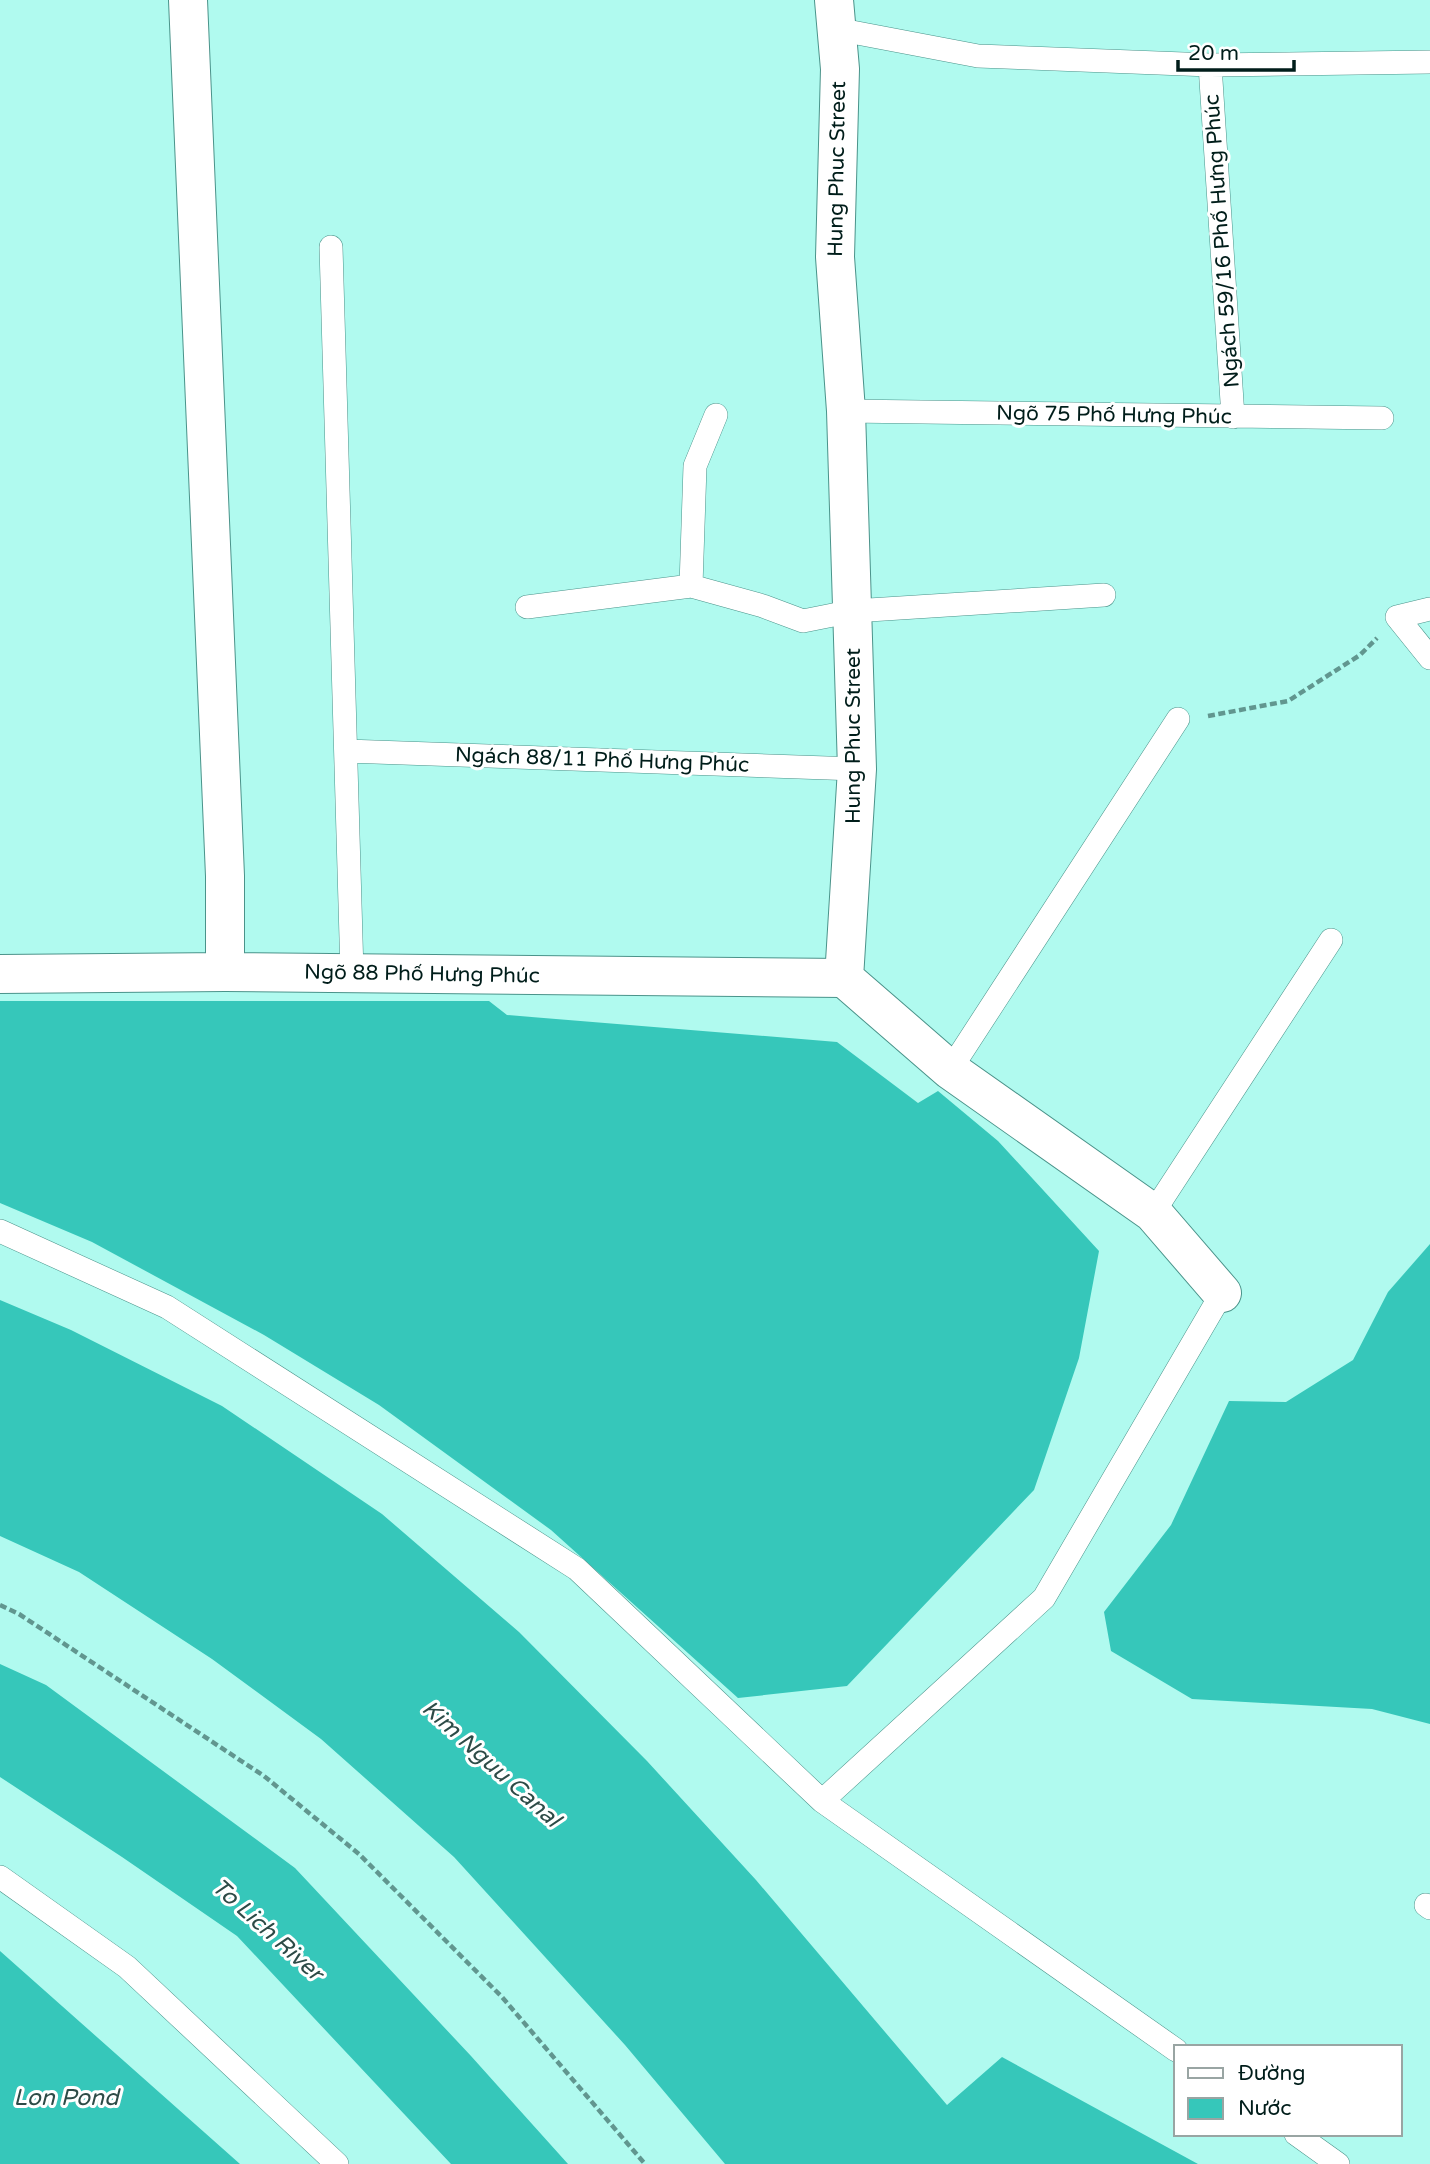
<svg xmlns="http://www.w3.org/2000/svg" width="1430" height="2164" font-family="'Varela Round',sans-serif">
<rect width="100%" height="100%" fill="#b0faef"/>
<path fill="#36c7ba" d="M 0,1001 L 489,1001 L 507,1015 L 837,1042 L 918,1103 L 938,1091 L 998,1141 L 1099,1251 L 1079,1358 L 1034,1490 L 847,1686 L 738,1698 L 551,1530 L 379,1405 L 264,1335 L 92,1242 L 0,1203 Z
M 1430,1244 L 1430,1724 L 1372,1709 L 1192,1699 L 1111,1651 L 1104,1612 L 1171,1525 L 1229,1401 L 1286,1402 L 1353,1360 L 1388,1292 Z
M 0,1300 L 71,1330 L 222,1406 L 382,1514 L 519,1632 L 647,1761 L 756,1880 L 947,2105 L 1002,2057 L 1198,2164 L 725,2164 L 625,2045 L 454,1857 L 321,1739 L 212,1659 L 79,1572 L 0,1536 Z
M 0,1664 L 46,1685 L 295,1868 L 471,2056 L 568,2164 L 451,2164 L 237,1936 L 122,1857 L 0,1777 Z
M 0,1951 L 240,2164 L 0,2164 Z"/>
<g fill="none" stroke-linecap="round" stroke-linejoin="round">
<g stroke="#4a938a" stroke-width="24">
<path id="lane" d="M 836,29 L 978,56 L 1210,65 L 1430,62
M 1210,65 L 1233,417
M 331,247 L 352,973
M 846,411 L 1382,418
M 691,586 L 695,466 L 716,415
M 527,607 L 691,586 L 763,606 L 803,621 L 853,611 L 1104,595
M 1430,609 L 1397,617 L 1430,658
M 346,751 L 857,769
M 950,1070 L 1178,719
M 1153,1213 L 1331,940
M 0,1231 L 167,1307 L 577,1569 L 822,1801 L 1176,2050
M 822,1801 L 1044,1598 L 1222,1293
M 0,1877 L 127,1967 L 337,2164
M 1426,1905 L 1430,1908
M 1296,2134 L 1338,2164"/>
</g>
<g stroke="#4a938a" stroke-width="40">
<path id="street" d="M 188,0 L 225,876 L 225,972
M 0,974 L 225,972 L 844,978"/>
</g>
<g stroke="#4a938a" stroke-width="40">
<path id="secondary" d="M 834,0 L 840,69 L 835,257 L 846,411 L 857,769 L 844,978 L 950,1070 L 1153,1213 L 1222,1293"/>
</g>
<path stroke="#61968f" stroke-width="4.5" stroke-dasharray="7 3.5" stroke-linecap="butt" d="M 1208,716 L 1288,701 L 1360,655 L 1377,638
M 0,1605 L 19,1614 L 264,1776 L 359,1854 L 502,1997 L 645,2164"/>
<use href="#lane" stroke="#fff" stroke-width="23"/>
<use href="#street" stroke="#fff" stroke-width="38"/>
<use href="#secondary" stroke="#fff" stroke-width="38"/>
</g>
<g text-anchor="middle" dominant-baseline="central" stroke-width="6" stroke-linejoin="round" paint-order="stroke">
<g font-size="21" fill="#001d1a" stroke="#fff">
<text transform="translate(837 169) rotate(-89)">Hung Phuc Street</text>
<text transform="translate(1222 241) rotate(-94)">Ngách 59/16 Phố Hưng Phúc</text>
<text transform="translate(1114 415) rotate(1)">Ngõ 75 Phố Hưng Phúc</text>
<text transform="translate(853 736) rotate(-90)">Hung Phuc Street</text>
<text transform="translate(602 760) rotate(2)">Ngách 88/11 Phố Hưng Phúc</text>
<text transform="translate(422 974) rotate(1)">Ngõ 88 Phố Hưng Phúc</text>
</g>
<g font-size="23" font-style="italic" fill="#2d4b47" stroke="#fff">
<text transform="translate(491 1764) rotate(42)">Kim Nguu Canal</text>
<text transform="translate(267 1930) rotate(42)">To Lich River</text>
<text x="66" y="2098">Lon Pond</text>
</g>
</g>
<rect x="1174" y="2045" width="228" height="91" fill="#ffffff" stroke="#99a5a3" stroke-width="2"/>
<rect x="1188" y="2068" width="35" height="10" fill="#ffffff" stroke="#99a5a3" stroke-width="2"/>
<text x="1238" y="2080" font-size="21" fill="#001d1a">Đường</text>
<rect x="1188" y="2098" width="35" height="21" fill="#36c7ba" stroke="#99a5a3" stroke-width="2"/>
<text x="1238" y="2115" font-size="21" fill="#001d1a">Nước</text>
<path d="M1178 60v10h116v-10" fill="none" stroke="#001d1a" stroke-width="3.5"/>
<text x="1188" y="60" font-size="21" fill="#001d1a" stroke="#ffffff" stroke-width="5" paint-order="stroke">20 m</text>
</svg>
